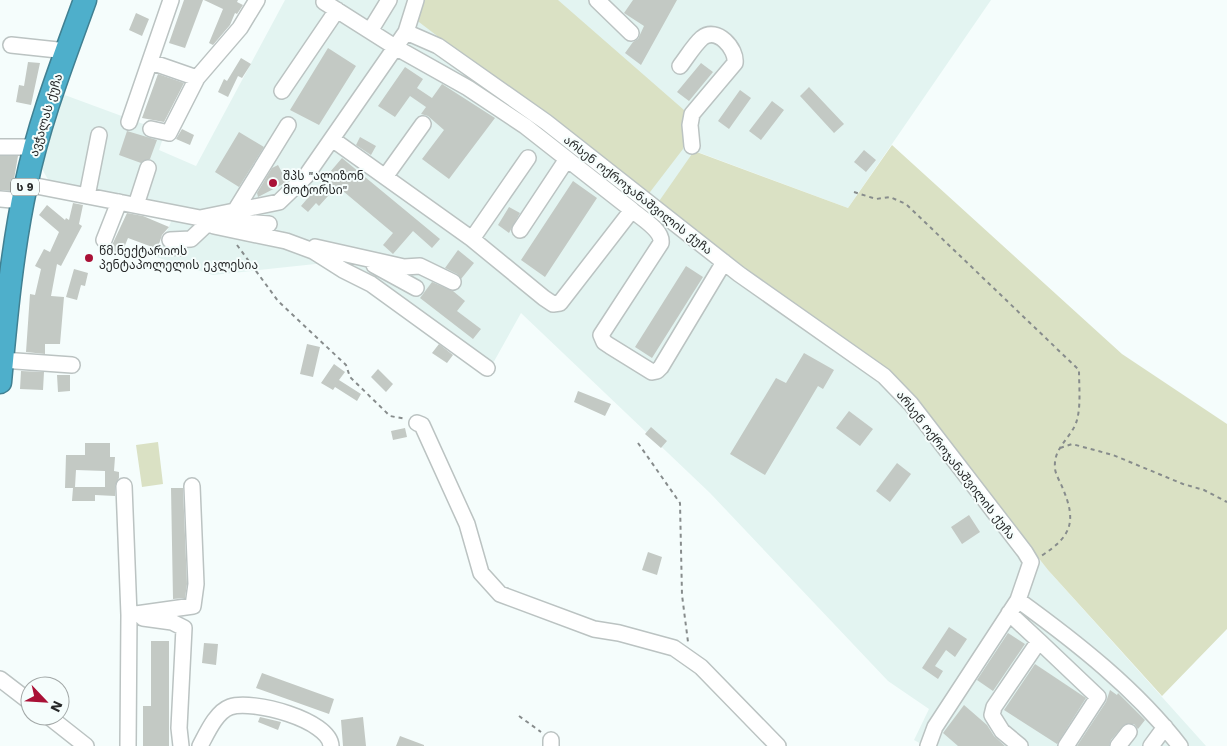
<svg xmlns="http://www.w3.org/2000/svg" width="1227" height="746" font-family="'Work Sans','Noto Sans Georgian',sans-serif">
<rect width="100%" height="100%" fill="#f5fdfc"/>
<path fill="#e3f4f1" d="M 285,0 L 991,0 L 848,208 L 695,151 L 894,375 L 1048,570 L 1206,746 L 925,746 L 914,740 L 929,709 L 888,681 L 710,493 L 521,313 L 487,374 L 344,261 L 213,275 L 156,257 L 176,210 L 50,183 L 42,169 L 62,94 L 165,132 L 159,150 L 196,166 Z"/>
<path fill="#dae1c4" d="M 425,0 L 558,0 L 684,110 L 683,149 L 647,196 L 415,19 Z
M 892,145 L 1122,354 L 1227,424 L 1227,629 L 1162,696 L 1048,570 L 894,375 L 655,207 L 694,151 L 848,208 Z
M 158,442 L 163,484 L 142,487 L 136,445 Z"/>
<path fill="#c3c9c4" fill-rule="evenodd" d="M 184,0 L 203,0 L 185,48 L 169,43 Z
M 204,0 L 238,0 L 237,2 L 243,5 L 237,14 L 235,13 L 230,25 L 213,45 L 209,43 L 223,9 Z
M 633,0 L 677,0 L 641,65 L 625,53 L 633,42 L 638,39 L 644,26 L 624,13 Z
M 136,13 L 149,19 L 142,36 L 129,30 Z
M 328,48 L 356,66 L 319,125 L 290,110 Z
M 241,58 L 251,64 L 242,78 L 238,76 L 228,97 L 218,92 L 224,79 L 227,81 Z
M 28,62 L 40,63 L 31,105 L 16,102 L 19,85 L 24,86 Z
M 701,63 L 713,72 L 689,101 L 677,92 Z
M 405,67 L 423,79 L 417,88 L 432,98 L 442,84 L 495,118 L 449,179 L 422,159 L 444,130 L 428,116 L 421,114 L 426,107 L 410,96 L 395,117 L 378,106 Z
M 158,74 L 184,83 L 164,122 L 142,118 Z
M 809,87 L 844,124 L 834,133 L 800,96 Z
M 740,90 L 751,98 L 729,129 L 718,121 Z
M 772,101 L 784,110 L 761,140 L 749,131 Z
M 182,129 L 194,135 L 190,145 L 176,139 Z
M 127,131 L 157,140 L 150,159 L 141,163 L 119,155 Z
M 239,132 L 264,147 L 239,187 L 215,172 Z
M 360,137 L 376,146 L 371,155 L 356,145 Z
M 864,150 L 876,160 L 866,172 L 854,162 Z
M 0,156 L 18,156 L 12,191 L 0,190 Z
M 342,158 L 440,239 L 432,248 L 413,231 L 393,254 L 383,245 L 393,233 L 337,186 L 319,206 L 316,203 L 308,212 L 301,206 Z
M 278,165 L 287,182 L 258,197 L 257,193 L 272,168 Z
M 573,181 L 597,198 L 545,277 L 521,260 Z
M 73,203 L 83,205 L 79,224 L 82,226 L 61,266 L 57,264 L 51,296 L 64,297 L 60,344 L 45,344 L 45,354 L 26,352 L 30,294 L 35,295 L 41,269 L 35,266 L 44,249 L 50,252 L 59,232 L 39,215 L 47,205 L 65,220 L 66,218 L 69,220 Z
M 509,207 L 520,213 L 509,233 L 498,225 Z
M 127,213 L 143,216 L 169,227 L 162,235 L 158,247 L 184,249 L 184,257 L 154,255 L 155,248 L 128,238 L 121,255 L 107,250 L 113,243 Z
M 458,250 L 474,263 L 461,279 L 457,274 L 445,268 Z
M 686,266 L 703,277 L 652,358 L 635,347 Z
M 74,269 L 88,273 L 85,286 L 81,285 L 77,300 L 66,297 Z
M 432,282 L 453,291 L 465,301 L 457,311 L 481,329 L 473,339 L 420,298 Z
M 307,344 L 320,347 L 313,377 L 300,374 Z
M 439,344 L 453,355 L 447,363 L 432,353 Z
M 804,353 L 834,370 L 823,389 L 818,386 L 765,475 L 730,454 L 776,378 L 786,383 Z
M 334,364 L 345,372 L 339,380 L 361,394 L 357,401 L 335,387 L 333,390 L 321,383 Z
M 378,369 L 393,384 L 386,392 L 371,377 Z
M 21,371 L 44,372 L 43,390 L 20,389 Z
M 57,375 L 70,375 L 70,391 L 58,392 Z
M 578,391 L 611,404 L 605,416 L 574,402 Z
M 849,411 L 873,429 L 860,446 L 836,428 Z
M 651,427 L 667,441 L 661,448 L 645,434 Z
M 405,428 L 407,437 L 393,440 L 391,431 Z
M 85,443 L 110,443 L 110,457 L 115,457 L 114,471 L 119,472 L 119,478 L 115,486 L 115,496 L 95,495 L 95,501 L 72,501 L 73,488 L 65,488 L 66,455 L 85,455 ZM 76,470 L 105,471 L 105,487 L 75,487 Z
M 897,463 L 911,474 L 890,502 L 876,491 Z
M 171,488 L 183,488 L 187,584 L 185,598 L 173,599 Z
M 969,515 L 980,532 L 962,544 L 951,527 Z
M 648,552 L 662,557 L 657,575 L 642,570 Z
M 949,627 L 967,639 L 955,657 L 946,650 L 935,666 L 943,671 L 938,679 L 922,668 Z
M 1008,633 L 1025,644 L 993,691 L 977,680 Z
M 151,641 L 169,641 L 169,746 L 143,746 L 143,706 L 151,706 Z
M 204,643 L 218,644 L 216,665 L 202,663 Z
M 1035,664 L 1086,698 L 1057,744 L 1004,710 Z
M 262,673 L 334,699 L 329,714 L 256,688 Z
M 1110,690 L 1117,695 L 1118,693 L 1145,720 L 1138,729 L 1134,724 L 1125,724 L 1111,740 L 1109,746 L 1077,746 L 1106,702 Z
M 964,705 L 987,725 L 994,736 L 1005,746 L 958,746 L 943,733 Z
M 260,717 L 281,722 L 278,730 L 258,722 Z
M 363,717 L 366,746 L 343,746 L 341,720 Z
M 400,736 L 424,745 L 424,746 L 396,746 Z"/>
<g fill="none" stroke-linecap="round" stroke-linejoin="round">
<g stroke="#bbc3c2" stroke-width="18">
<path id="minor" d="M 597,0 L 631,33
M 324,2 L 395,47 L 468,88 L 525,126 L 632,210
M 370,31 L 389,0
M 406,32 L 416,0
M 11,45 L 67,51
M 151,62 L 197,78
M 680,66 C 687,57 694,45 702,38 C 717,26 737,49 735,63 L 692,114 L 690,125 L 692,146
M 282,91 L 337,10
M 129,122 L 171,0
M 151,129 L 169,133 L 197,78 L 240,28 L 257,0
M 332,139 L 472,239 L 528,158
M 0,147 L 36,147
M 385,177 L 423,124
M 26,184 L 200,218 L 279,202 L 306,176 L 406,32 L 438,46 L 546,122 L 739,274 L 884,376 L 911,404 L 1025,552 L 1031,562 L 1018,600 L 935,727 L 928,746
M 87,196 L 99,135
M 0,199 L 23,201
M 136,205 L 148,168
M 235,211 L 288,125
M 200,218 L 214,226 L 286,241 L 313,251 L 343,270 L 371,284 L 487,368
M 520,230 L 567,159
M 472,239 L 544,298 L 553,304 L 560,303 L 632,210 C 641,218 663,230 661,243 L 601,335 L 604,342 L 610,346 L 652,372 L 657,371 L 661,367 L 724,262
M 104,240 L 119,202
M 170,240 L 191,239 L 208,223 L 216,220 L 269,224
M 315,247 L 404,267 L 420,266 L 453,282
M 374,265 L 416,288
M 2,360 L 72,365
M 417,423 L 422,425 L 467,524 L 481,573 L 500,594 L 594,629 L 619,633 L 674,648 L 701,667 L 778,746
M 124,486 L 129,615 L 128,746
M 1018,600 C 1076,642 1136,689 1180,746
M 1009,613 L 1039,641 L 994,707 L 992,715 L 1002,731 L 1020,746
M 129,615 L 193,606 L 196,584 L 192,486
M 143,618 L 172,622 L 184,628 L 179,728 L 181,746
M 1039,641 L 1098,697 L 1066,746
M 0,679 L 30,702
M 48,716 L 86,746
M 200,746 C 207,733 216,712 230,707 C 252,699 330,720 331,746
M 551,746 L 551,740
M 1118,746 L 1129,732
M 1151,746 L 1165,727"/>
</g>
<g stroke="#408092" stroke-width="25">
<path id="highway" d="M 0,382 C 6,316 12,250 26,185 C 39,122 63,61 85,0"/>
</g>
<path stroke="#878c8c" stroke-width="2" stroke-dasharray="4 4" stroke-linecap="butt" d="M 854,192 L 876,199 L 890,197 L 906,204 L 1079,370 C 1079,386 1081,405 1077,420 C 1072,438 1053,447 1055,468 C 1055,474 1061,483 1063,489 C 1077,522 1071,537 1041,556
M 237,245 L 278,301 L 346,365 L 350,377 L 390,416 L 406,419
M 638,443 L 680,503 L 682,595 L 688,642
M 1060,448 L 1072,444 L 1113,455 L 1183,484 L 1204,490 L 1227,502
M 519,716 L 541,732"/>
<use href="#minor" stroke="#fff" stroke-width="15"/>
<use href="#highway" stroke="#4eafcb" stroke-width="22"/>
</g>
<g fill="#a91136" stroke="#f5fdfc" stroke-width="2">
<circle cx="273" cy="183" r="5"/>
<circle cx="89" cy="258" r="5"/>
</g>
<g text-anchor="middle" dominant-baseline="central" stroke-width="4" stroke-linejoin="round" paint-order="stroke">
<rect fill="#f5fdfc" stroke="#646868" stroke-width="1" x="11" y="178.5" width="28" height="17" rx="4"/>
<g font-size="11" font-weight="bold" fill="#262828">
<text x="25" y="187">ს 9</text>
</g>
<g font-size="12" fill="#262828" stroke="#f5fdfc">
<text transform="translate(46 115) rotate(-73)">ავჭალას ქუჩა</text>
<text transform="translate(638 195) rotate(38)">არსენ ოქროჯანაშვილის ქუჩა</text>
<text transform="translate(956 465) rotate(52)">არსენ ოქროჯანაშვილის ქუჩა</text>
</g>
<g font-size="12" fill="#262828" stroke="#f5fdfc" text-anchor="start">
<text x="283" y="176">შპს "ალიზონ<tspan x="283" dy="14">მოტორსი"</tspan></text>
<text x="99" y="251">წმ.ნექტარიოს<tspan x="99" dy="14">პენტაპოლელის ეკლესია</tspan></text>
</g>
</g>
<g transform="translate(45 701) rotate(115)"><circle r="24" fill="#f5fdfc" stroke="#a2a8a7"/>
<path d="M0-4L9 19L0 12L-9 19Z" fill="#a91136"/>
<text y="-8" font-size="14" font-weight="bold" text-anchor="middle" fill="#262828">N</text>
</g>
</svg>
